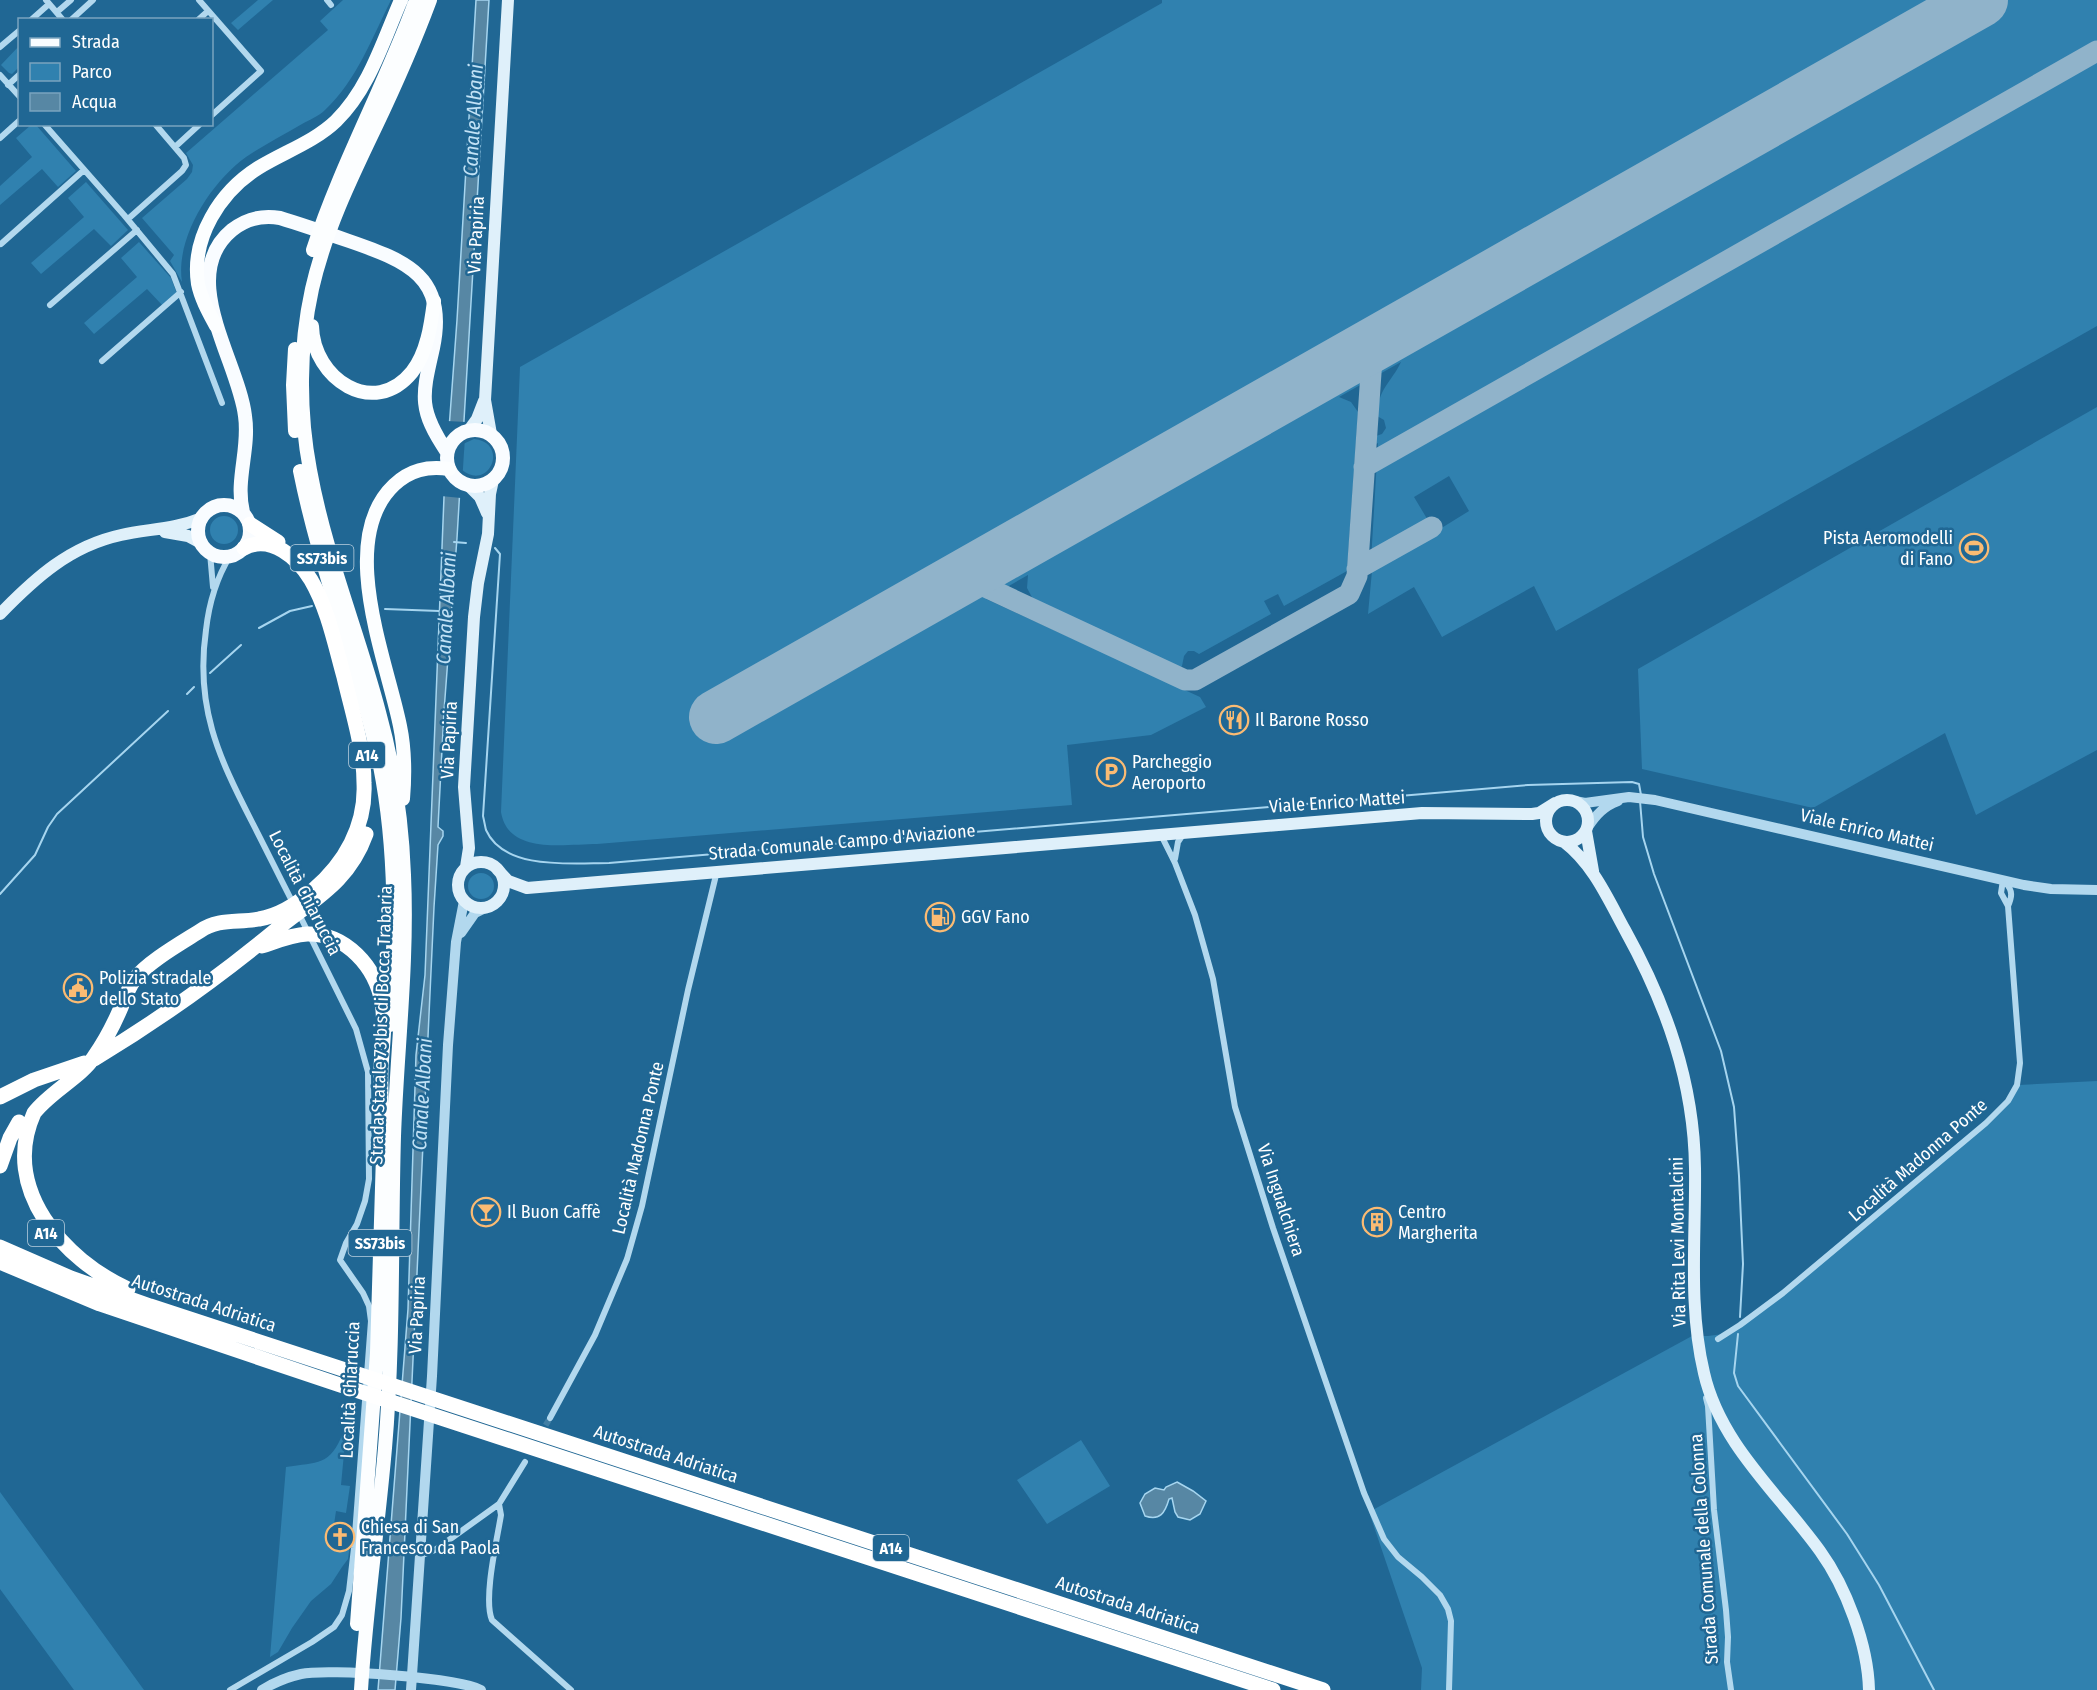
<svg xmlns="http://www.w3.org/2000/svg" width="2097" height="1690" font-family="'Fira Sans Condensed',sans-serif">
<rect width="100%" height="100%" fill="#206794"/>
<path fill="#3081af" d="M 258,0 L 273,0 L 238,30 L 231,23 Z
M 343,0 L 391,0 C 372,38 357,80 325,110 C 319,116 309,120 302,124 C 283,135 264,145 246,157 C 211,182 175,238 182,282 L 170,261 L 174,255 L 142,218 L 187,179 L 192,172 L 193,165 L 186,153 L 328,30 L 320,21 Z
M 1162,0 L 2097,0 L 2097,326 L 1556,631 L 1534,586 L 1442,637 L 1414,587 L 1368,614 L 1372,571 L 1469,511 L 1449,476 L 1414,497 L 1432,527 L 1371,561 L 1378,443 L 1376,444 L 1376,436 L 1382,434 L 1386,428 L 1384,420 L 1377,416 C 1378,388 1391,383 1401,362 L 1339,397 L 1351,402 L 1358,412 L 1347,571 L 1284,606 L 1278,594 L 1264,601 L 1271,614 L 1199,654 L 1194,651 L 1188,651 L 1184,656 L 1182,666 L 1180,668 L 1034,601 L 1027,588 L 1028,575 L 986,599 L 1200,697 L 1206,707 L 1151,735 L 1067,745 L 1072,805 L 597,844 C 564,844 508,855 501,812 L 520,367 L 1162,3 Z
M 19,46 L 19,67 L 12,74 L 9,73 L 1,65 Z
M 31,125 L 36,125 L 76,171 L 58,187 L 42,169 L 0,205 L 0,186 L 32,157 L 16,138 Z
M 86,182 L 128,230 L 111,246 L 94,229 L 41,274 L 31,263 L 84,217 L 68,198 Z
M 139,242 L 171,278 L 177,294 L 163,306 L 147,289 L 94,334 L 84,323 L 137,277 L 121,258 Z
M 2097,407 L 2097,750 L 1976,815 L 1945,733 L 1813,808 L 1642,769 L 1638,669 Z
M 474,439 C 510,443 489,492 462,470 L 463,444 Z
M210 530a14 14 0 1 1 28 0a14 14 0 1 1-28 0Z
M468 886a13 13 0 1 1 26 0a13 13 0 1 1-26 0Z
M 2097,1081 L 2097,1690 L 1421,1690 L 1422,1668 L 1369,1512 L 1692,1336 L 1708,1336 L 1723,1334 L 1769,1307 L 2006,1105 L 2019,1085 Z
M 343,1433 L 352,1434 L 351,1443 L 345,1443 L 341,1485 L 350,1486 L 346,1513 L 336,1511 L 333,1531 L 329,1531 L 327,1540 L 350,1544 L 348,1559 L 342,1567 L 331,1584 L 311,1601 L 292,1628 L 278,1652 L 270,1657 L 286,1467 C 318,1462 330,1466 343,1433 Z
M 1081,1440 L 1110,1486 L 1047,1524 L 1017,1480 Z
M 0,1492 L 144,1690 L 74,1690 L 0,1589 Z"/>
<path fill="#5787a4" stroke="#a6d5ef" stroke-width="1.5" d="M 476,0 L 489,0 L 457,538 L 444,711 L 438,827 L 443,831 L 443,836 L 438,845 L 434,907 L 401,1618 L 395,1690 L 378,1690 L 408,1309 L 416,1055 L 425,975 L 444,497 L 457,320 Z
M 1177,1482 L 1193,1491 L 1206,1501 L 1200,1514 L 1190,1520 L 1178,1517 L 1175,1512 L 1172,1498 L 1169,1499 C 1165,1513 1160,1521 1145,1516 L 1140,1503 L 1145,1494 L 1155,1488 L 1164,1490 L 1166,1487 Z"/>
<path fill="#206794" d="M 447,421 L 466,422 L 461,498 L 441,496 Z"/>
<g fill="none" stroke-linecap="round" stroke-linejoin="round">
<path stroke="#a6d5ef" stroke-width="2" d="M 454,542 L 466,543
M 495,548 L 500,554 L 483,816 C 484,820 485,826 486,830 C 504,871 573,863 609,863 L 1528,785 L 1632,782 L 1639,784 L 1641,795
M 385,609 L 439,611
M 259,628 L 290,611 L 312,606
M 210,673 L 241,645
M 187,694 L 194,687
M 1640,801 L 1643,837 L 1654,874 L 1721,1051 L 1734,1107 L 1739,1176 L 1743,1264 L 1740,1317
M 0,894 L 35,855 L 48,827 L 57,814 L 168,711
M 1738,1334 L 1734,1373 L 1738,1386 L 1847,1534 L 1879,1585 L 1934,1690"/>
<path stroke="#90b3ca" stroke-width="21" d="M 1364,467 L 2097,51
M 1357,569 L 1432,527
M 964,577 L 1185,680 L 1195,680 L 1349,594 L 1357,576 L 1373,344"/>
<path stroke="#90b3ca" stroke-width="54" d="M 716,717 L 1981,0"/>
<path stroke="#417ea4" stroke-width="6" stroke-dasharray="6 3" stroke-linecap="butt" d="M 541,1433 L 550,1418"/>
<path stroke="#b2d8ee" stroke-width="6" d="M 46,0 L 63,20
M 199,0 L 261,71 L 212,115
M 327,0 L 331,5
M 57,12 L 71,0
M 31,20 L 49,4
M 71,20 L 93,0
M 198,20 L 208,11
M 0,47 L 20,30
M 0,75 L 20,97
M 8,85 L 20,74
M 44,124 L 124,215 L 173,274 L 222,403
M 0,138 L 20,120
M 175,147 L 200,124
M 128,219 L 182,171 L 186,165 L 184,158 L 155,124
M 1,244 L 84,170
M 50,305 L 137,230
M 102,361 L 181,292
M 210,553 L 213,587
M 230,556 C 216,579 209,603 206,630 C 195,706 218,756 252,822 C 266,849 279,876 293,903
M 1161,835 L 1175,863 L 1195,915 L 1213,979 L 1235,1107 L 1273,1228 L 1364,1493 L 1384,1539 L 1398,1557 L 1422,1577 L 1440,1595 L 1448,1609 L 1451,1621 L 1449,1690
M 1175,859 L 1178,842 L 1184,833
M 2006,883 C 2013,891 2012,897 2008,906
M 1718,1339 L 1740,1325 L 1783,1293 L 1986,1123 L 2008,1101 L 2017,1085 L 2020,1063 L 2008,906 L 2001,893 L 2003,880
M 1706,1398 L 1708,1406 L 1714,1510 L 1726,1610 L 1728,1637 L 1727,1662 L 1731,1690
M 550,1418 L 595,1335 L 627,1259 L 642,1206 L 688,990 L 717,871
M 499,1504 L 501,1515 C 497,1540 483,1599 492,1620 L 571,1690
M 420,1556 L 435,1550 L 499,1504 L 525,1462
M 230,1690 L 312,1642 L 334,1627 L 342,1615 L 349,1591 L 354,1548 L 371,1321 L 369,1306 L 363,1293 L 340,1260 L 346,1243 L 357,1224 L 365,1201 L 369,1179 L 368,1072 L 356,1029 L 298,912"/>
<path stroke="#b2d8ee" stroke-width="10" d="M 1575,801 L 1585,803 L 1629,797 L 1655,800 L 2024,885 L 2051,889 L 2097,890
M 1588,827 C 1596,815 1604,806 1618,801
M 461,933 L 475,913 L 487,907
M 262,1690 C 275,1682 287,1677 301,1674 C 327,1668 460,1678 481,1690
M 411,1690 L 432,1376 L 448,1045 L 456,942 L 464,901"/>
<path stroke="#dff0fa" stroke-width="12" d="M 469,430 L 477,419 L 484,401
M 491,434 L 485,400 L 508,0
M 469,486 L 480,497 L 487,513
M 165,532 L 188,536 L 201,543
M 0,614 C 35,578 70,546 121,535 C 148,529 175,529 202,518
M1546 821a21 21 0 1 1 42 0a21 21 0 1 1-42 0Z
M 1586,831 L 1593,871
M 1564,842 C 1593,864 1608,899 1625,930 C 1666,1004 1694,1082 1695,1168 C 1696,1236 1688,1306 1704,1373 C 1720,1444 1779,1494 1820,1551 C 1846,1587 1868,1645 1869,1690
M458 885a23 23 0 1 1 46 0a23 23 0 1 1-46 0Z
M 466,867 L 469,848 L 464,787 L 474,617 L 478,583 L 488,534 L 490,494 L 493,480
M 497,869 L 508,881 L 527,888 L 1422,813 L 1532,814 L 1539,813 L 1555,803"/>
<path stroke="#f9fcff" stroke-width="14" d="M447 458a28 28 0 1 1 56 0a28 28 0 1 1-56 0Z
M198 531a26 26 0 1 1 52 0a26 26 0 1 1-52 0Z
M 243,512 C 235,480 250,449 245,416 C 239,362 176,276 232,230 C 246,219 263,215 280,218 C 303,225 326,233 349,241 C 407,261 448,277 433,348 C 422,396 418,409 447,452"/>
<path stroke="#fcfeff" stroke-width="14" d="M 313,250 C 341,164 385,85 416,0
M 216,326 C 209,313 201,299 198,284 C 191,238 220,192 258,168 C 284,152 314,142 336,121 C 369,89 383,41 401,0
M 312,326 C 313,379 374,419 412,372 C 427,353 431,325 434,301
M 295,349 L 293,385 L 295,431
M 300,471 C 320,571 359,666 380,766 C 397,852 395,939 390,1025
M 403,799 C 405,775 405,750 400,726 C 387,661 336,540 394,485 C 410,470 427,466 449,469
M 357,1624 L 377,1353 L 384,1122
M 361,1690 C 366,1609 378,1529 385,1448 C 394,1344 391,1240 394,1136 C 397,1049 408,962 404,875 C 402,820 394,766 379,712 C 358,632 325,553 310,470 C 299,412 299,348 312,289 C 325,232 350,180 375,128 C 395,86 414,43 430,0"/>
<path stroke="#fff" stroke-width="15" d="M 250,524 L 278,542
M 262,946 C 277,941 291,935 307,934 C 346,933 376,967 382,1003 C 386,1024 382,1047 381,1068 C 380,1089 382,1111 383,1132
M 94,1059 C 159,1020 219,977 277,929 C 314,899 349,882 366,834
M 0,1097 L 34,1080 L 84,1063
M 0,1166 L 10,1138 L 19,1122
M 0,1247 L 71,1278 L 150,1306 L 1323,1690
M 0,1262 L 100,1304 L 340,1385 L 1273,1690
M 128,1289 C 64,1260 0,1189 34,1113 C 50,1092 81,1077 94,1057 C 103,1044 112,1028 119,1012 C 124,1001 127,990 134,980 C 146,963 181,943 200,931 C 218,918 239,923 259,919 C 295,913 335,875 351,843 C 360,825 365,803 364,783 C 364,748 352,711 344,677 C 335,645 328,609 311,580 C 298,558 271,534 244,548"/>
</g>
<defs>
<g id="stadium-ring" transform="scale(1.5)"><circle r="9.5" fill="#206794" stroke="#fbbb73" stroke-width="1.5"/><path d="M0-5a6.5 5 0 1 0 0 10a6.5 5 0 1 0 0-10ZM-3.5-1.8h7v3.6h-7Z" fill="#fbbb73"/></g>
<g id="restaurant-ring" transform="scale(1.5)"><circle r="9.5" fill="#206794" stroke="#fbbb73" stroke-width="1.5"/><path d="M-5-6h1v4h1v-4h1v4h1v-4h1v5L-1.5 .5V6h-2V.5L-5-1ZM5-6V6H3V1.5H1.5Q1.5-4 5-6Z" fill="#fbbb73"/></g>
<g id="parking-ring" transform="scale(1.5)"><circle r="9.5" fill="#206794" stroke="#fbbb73" stroke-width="1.5"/><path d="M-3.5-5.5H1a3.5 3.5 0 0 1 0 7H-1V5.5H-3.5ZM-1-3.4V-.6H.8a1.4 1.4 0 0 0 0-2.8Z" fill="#fbbb73"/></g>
<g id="fuel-ring" transform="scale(1.5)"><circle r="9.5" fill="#206794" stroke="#fbbb73" stroke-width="1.5"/><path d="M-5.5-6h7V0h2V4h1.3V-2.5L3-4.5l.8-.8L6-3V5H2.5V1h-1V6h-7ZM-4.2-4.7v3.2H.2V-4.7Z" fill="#fbbb73"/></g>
<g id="civic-ring" transform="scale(1.5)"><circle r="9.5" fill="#206794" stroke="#fbbb73" stroke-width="1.5"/><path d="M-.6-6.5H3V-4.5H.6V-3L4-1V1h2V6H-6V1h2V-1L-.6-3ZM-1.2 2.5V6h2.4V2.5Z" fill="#fbbb73"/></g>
<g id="bar-ring" transform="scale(1.5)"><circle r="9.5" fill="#206794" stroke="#fbbb73" stroke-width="1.5"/><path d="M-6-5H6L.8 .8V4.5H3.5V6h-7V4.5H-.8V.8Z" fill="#fbbb73"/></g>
<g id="building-ring" transform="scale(1.5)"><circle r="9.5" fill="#206794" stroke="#fbbb73" stroke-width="1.5"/><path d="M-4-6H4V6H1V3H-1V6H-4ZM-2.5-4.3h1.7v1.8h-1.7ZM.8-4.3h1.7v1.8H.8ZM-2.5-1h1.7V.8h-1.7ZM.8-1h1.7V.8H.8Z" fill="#fbbb73"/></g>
<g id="church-ring" transform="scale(1.5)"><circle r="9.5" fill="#206794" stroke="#fbbb73" stroke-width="1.5"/><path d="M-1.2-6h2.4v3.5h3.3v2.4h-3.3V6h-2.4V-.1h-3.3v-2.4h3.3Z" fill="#fbbb73"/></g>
</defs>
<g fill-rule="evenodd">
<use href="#stadium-ring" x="1974" y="548"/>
<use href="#restaurant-ring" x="1234" y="720"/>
<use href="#parking-ring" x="1111" y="772"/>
<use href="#fuel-ring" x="940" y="917"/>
<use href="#civic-ring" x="78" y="988"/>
<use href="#bar-ring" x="486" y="1212"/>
<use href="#building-ring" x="1377" y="1222"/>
<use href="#church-ring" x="340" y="1537"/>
</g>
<g text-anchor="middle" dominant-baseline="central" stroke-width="5" stroke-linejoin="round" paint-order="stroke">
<g fill="#206794" stroke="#bcd1df" stroke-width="1.5">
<rect x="290.5" y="545" width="63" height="26" rx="4.5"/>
<rect x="349" y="742" width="36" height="26" rx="4.5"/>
<rect x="28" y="1220" width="36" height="26" rx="4.5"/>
<rect x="348.5" y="1230" width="63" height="26" rx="4.5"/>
<rect x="873" y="1535" width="36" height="26" rx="4.5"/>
</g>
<g font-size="16" font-weight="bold" fill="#fff">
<text x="322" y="558">SS73bis</text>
<text x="367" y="755">A14</text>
<text x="46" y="1233">A14</text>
<text x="380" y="1243">SS73bis</text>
<text x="891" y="1548">A14</text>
</g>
<g font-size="18" fill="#fff" stroke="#206794">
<text transform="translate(476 235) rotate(-87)">Via Papiria</text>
<text transform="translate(449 740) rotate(-87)">Via Papiria</text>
<text transform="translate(1337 802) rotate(-4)">Viale Enrico Mattei</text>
<text transform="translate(1867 830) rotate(13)">Viale Enrico Mattei</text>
<text transform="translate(842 842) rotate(-5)">Strada Comunale Campo d'Aviazione</text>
<text transform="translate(305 893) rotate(63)">Località Chiaruccia</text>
<text transform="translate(381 1025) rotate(-88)">Strada Statale 73 bis di Bocca Trabaria</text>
<text transform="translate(638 1148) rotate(-77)">Località Madonna Ponte</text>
<text transform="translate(1918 1160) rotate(-41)">Località Madonna Ponte</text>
<text transform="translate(1281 1200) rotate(72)">Via Ingualchiera</text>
<text transform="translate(1678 1242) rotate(-91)">Via Rita Levi Montalcini</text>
<text transform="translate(204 1303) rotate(18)">Autostrada Adriatica</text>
<text transform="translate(417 1315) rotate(-87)">Via Papiria</text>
<text transform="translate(350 1390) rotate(-87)">Località Chiaruccia</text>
<text transform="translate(666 1454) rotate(18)">Autostrada Adriatica</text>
<text transform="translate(1704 1549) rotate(-94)">Strada Comunale della Colonna</text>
<text transform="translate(1128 1605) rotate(18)">Autostrada Adriatica</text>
</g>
<g font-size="18" fill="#fff" stroke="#206794" text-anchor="start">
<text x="1953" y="538" text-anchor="end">Pista Aeromodelli<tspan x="1953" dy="21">di Fano</tspan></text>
<text x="1255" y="720">Il Barone Rosso</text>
<text x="1132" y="762">Parcheggio<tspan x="1132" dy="21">Aeroporto</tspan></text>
<text x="961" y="917">GGV Fano</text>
<text x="99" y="978">Polizia stradale<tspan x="99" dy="21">dello Stato</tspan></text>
<text x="507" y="1212">Il Buon Caffè</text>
<text x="1398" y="1212">Centro<tspan x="1398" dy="21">Margherita</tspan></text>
<text x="361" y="1527">Chiesa di San<tspan x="361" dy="21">Francesco da Paola</tspan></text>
</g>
<g font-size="20" font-style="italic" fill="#c2e2f6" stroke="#206794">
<text transform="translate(473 120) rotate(-87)">Canale Albani</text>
<text transform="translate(446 608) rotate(-87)">Canale Albani</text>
<text transform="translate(422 1094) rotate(-87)">Canale Albani</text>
</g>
</g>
<rect x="18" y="18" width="195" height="108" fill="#206794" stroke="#79a4bf" stroke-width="1.5"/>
<rect x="30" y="38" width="30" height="9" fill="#f9fcff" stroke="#79a4bf" stroke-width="1.5"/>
<text x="72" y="48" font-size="18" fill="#ffffff">Strada</text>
<rect x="30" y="63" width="30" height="18" fill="#3081af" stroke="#79a4bf" stroke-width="1.5"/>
<text x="72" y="78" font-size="18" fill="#ffffff">Parco</text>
<rect x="30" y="93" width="30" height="18" fill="#5787a4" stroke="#79a4bf" stroke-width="1.5"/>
<text x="72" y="108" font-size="18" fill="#ffffff">Acqua</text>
</svg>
